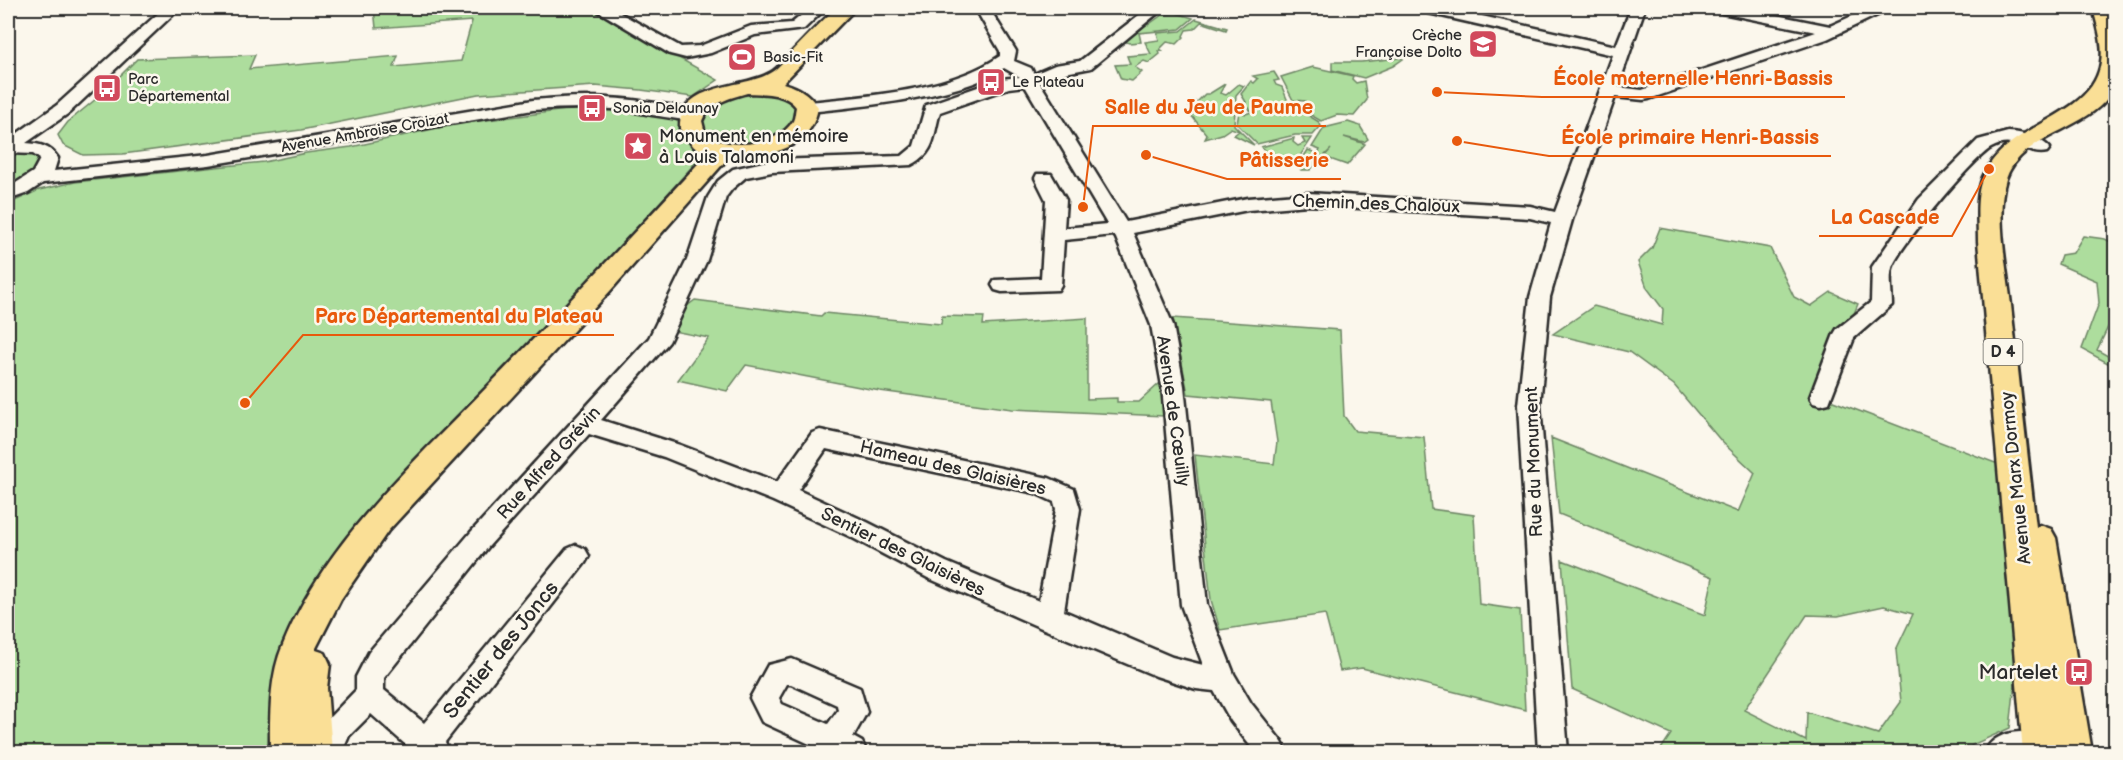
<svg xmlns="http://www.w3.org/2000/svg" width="2123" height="760" font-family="'Balsamiq Sans',sans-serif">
<rect width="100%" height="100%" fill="#fbf7ec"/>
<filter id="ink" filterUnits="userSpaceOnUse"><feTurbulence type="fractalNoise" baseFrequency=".0167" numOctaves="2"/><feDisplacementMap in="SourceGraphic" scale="12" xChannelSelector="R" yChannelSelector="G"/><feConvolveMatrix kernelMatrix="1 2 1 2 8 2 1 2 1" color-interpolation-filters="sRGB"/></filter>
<g filter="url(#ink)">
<path fill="#addd9d" stroke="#6c8464" stroke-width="1.5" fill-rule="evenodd" d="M 374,8 L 591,8 L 718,80 L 693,97 L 641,90 L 595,86 L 478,94 L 301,130 L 123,154 L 83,155 L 63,145 L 58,135 L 68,122 L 102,94 L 137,59 L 255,55 L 249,69 L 398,56 L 394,67 L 461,61 L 472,21 L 376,28 Z
M 1176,13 L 1193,18 L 1180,29 L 1139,33 L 1141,42 L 1129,43 L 1124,41 L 1145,24 L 1148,25 L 1162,15 Z
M 1196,19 L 1227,28 L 1226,30 L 1201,22 L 1194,29 L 1186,30 L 1183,36 L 1184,37 L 1177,44 L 1167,42 L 1160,49 L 1163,51 L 1159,51 L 1160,54 L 1149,63 L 1144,61 L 1135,67 L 1142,72 L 1132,81 L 1121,79 L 1115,65 L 1130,64 L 1127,56 L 1151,54 L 1145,42 L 1159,40 L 1157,33 L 1181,31 Z
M 1400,58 L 1403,59 L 1393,66 L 1364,78 L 1332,70 L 1332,62 L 1361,62 Z
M 1313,67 L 1353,76 L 1352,79 L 1356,83 L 1364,81 L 1367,100 L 1354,116 L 1337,115 L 1321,121 L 1297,107 L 1305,105 L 1305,101 L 1293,100 L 1281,77 Z
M 1274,72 L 1279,80 L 1274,81 L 1276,85 L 1282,87 L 1289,104 L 1319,122 L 1321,126 L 1313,135 L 1295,135 L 1257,144 L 1237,124 L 1239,112 L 1246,114 L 1251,112 L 1249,108 L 1239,105 L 1246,102 L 1241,94 L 1251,81 L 1254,83 L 1258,79 L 1253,76 Z
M 1225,84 L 1220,93 L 1226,95 L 1239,84 L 1244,86 L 1236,95 L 1234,125 L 1254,145 L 1234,135 L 1239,131 L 1231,128 L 1222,134 L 1205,139 L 1207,135 L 1191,115 L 1194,114 L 1189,106 L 1193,101 L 1197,102 L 1205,94 L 1209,94 Z
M 742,92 C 766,92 786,90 800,112 L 787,132 L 764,142 L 734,146 L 704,136 L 699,117 L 711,104 Z
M 574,109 C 605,110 654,109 681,123 C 685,139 700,148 696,162 L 304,602 L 275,751 L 8,752 L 8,204 L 39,190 L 75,182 L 264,162 L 306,153 L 351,147 L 456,124 Z
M 1348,122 L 1360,126 L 1368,139 L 1364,142 L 1344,137 L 1365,144 L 1347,165 L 1324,157 L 1331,149 L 1310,170 L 1301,170 L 1298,166 L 1308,150 L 1318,154 L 1320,150 L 1312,147 L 1324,128 Z
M 1294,138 L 1293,142 L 1298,146 L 1305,143 L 1302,138 L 1312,138 L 1296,162 L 1268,162 L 1270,156 L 1261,147 Z
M 17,152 L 33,154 L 40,160 L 37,170 L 8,189 L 8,153 Z
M 1660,228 L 1770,248 L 1794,297 L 1811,306 L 1831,292 L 1858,304 L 1820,396 L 1998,464 L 2017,665 L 2010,728 L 1972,745 L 1966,752 L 1659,752 L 1671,734 L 1572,689 L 1562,560 L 1705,615 L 1713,577 L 1559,514 L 1551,438 L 1738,512 L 1755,473 L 1722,442 L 1674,385 L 1629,352 L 1553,334 L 1594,306 L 1662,325 L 1663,309 L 1647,288 L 1638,262 L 1652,248 ZM 1884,606 L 1913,614 L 1896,650 L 1901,702 L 1878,734 L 1807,712 L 1806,741 L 1744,710 L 1807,615 L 1838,616 Z
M 2083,236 L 2105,239 L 2115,244 L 2115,322 L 2111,321 L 2097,350 L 2115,360 L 2115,367 L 2082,349 L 2099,303 L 2097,281 L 2058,264 L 2061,255 L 2073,253 Z
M 695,300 L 821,316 L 824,313 L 941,324 L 942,316 L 984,317 L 983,325 L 1087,318 L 1087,399 L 1117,398 L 1117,402 L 1139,402 L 1160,383 L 1164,416 L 1012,409 L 880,391 L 746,365 L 727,391 L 678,380 L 709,338 L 673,331 L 687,306 Z
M 1173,318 L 1340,330 L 1344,416 L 1355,431 L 1424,437 L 1431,509 L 1474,515 L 1479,604 L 1520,610 L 1525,710 L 1362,668 L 1340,671 L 1325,614 L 1220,630 L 1211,600 L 1195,455 L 1274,464 L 1277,442 L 1271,402 L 1188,394 Z"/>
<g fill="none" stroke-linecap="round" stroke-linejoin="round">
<g stroke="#2b2b2b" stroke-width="5">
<path id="minor" d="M 164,8 L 180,8 L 69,113 L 26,143 C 40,144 50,146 58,158 L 54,171 L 208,155 L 533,100 C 550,99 568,97 585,97 C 604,97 691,103 700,116 L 697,120 C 687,122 638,112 623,110 C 592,107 563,108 533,110 L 208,165 L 43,183 L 28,193 L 8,200 L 8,188 L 33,172 L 40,159 L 33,154 L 8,153 L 8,140 L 57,105 Z
M 593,8 L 611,8 L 681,47 L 700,46 L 751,26 L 792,23 L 810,8 L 826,8 L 804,29 L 755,35 L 711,53 L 686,58 L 670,54 Z
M 975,8 L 989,8 L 1016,51 L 1014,61 L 1031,68 L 1034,74 L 1055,65 L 1080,61 L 1148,8 L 1164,8 L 1091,68 L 1065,73 L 1040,83 L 1126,222 L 1248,198 L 1308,193 L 1530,206 L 1555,212 L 1613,55 L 1428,13 L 1423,11 L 1421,8 L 1446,8 L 1616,46 L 1631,8 L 1645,8 L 1618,87 L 1642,90 L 1816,32 L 1722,13 L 1717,11 L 1715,8 L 1742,8 L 1830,26 L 1870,8 L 1888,8 L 1886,11 L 1827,39 L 1649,99 L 1643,100 L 1615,97 L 1572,220 L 1550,297 L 1540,405 L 1568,752 L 1538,752 L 1518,405 L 1530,297 L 1551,223 L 1530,218 L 1308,205 L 1248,210 L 1133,233 L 1173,325 L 1184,386 L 1207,605 L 1234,674 L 1251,703 L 1282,742 L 1287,752 L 1255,752 L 1231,721 L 1214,691 L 1196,689 L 1156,676 L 1039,627 L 928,578 L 849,536 L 773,501 L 664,457 L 589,434 L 489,546 L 384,678 L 384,690 L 424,723 L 567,549 L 576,545 L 585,549 L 589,556 L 585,563 L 445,742 L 450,752 L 414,752 L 371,714 L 349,736 L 342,752 L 312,752 L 329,718 L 356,690 L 356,677 L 369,652 L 471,532 L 649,338 L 687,260 L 708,197 L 718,181 L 733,169 L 772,160 L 902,156 L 914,146 L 926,105 L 1001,79 L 1020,77 L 1004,68 C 964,97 858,107 808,112 L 802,111 L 799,107 L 802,103 L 808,102 C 868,96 950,91 1000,56 L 1000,51 ZM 1025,86 L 1107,224 L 1064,228 L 1066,200 L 1051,174 L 1037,174 L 1035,178 L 1046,200 L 1041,278 L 995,280 L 992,285 L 995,290 L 1002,292 L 1058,290 L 1061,285 L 1064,240 L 1114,235 L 1116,238 L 1151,325 L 1162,386 L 1181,605 L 1203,665 L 1172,657 L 1064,611 L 1080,509 L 1074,489 L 1049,478 L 820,430 L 812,433 L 777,482 L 680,445 L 601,420 L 669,342 L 707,260 L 726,197 L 732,189 L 746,177 L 772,172 L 911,165 C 936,153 933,135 940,112 L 1009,88 ZM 826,449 L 1035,493 L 1054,502 L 1056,509 L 1039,601 L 946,562 L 867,522 L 798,490 Z
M 2008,132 C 2021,132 2042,138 2050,148 L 2047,152 C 2027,157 2015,134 1991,148 C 1973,158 1897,249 1892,268 C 1889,279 1892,294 1892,305 L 1854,338 L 1829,403 L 1821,405 L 1813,403 L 1810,397 L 1834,334 L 1837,329 L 1871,302 L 1872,267 L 1919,199 L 1978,140 Z
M 792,659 L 860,688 L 867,712 L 853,737 L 862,742 L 867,752 L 827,752 L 762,722 L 750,698 L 768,665 ZM 787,684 L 791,684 L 837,705 L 838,710 L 828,724 L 782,704 L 779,698 Z
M 2020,732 L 2042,735 L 2066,742 L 2071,752 L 1985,752 C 1991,738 2004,733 2020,732 Z"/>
</g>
<g stroke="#2b2b2b" stroke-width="5">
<path id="major" d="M 836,8 L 856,8 L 783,83 C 800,88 808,93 818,107 C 812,150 765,158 729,157 L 611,290 L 388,531 L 341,599 L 316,648 L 316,650 L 325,653 L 330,664 L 327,688 L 332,752 L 270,752 C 270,718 269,677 283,645 C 325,541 414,463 490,384 C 564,308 636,231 708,153 L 694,147 L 680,129 C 678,82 744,89 770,73 C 778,69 784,60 790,54 C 805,38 820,23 836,8 ZM 747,93 C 764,94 785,92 796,107 C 795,111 795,117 793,121 C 778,147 725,151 705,133 L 702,121 C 709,103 730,98 747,93 Z
M 2093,8 L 2113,8 L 2116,18 C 2116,32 2119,76 2115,86 C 2096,130 2022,131 2006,179 C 1995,214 2007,269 2011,305 C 2019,379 2027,453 2036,527 L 2040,525 L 2051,529 L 2056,538 L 2092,752 L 2023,752 L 1978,241 C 1978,221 1975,196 1983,177 C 2006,121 2093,120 2101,62 C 2104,45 2097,25 2093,8 Z"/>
</g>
<use href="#minor" fill="#fbf7ec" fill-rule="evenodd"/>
<use href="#major" fill="#fadf96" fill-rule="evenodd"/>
</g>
</g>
<defs>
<g id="school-square" transform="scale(1.5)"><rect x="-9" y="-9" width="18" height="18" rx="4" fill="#d1495b" stroke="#fbf7ec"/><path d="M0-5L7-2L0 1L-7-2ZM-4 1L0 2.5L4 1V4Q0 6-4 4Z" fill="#fff"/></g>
<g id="stadium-square" transform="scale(1.5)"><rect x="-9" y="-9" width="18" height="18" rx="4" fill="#d1495b" stroke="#fbf7ec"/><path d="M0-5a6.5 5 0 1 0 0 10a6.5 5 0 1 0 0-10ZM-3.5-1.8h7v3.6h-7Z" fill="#fff"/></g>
<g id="bus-square" transform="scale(1.5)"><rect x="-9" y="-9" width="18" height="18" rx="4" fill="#d1495b" stroke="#fbf7ec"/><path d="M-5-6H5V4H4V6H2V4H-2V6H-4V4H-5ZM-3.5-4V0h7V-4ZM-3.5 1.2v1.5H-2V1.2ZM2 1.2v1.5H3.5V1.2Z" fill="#fff"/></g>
<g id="sight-square" transform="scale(1.5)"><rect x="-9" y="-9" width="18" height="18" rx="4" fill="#d1495b" stroke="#fbf7ec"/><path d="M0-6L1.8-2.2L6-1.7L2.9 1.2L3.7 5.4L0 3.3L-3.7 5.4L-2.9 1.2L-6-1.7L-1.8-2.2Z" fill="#fff"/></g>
</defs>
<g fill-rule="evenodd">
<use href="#school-square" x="1483" y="44"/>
<use href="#stadium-square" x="742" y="57"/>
<use href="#bus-square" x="991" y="82"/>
<use href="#bus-square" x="107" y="88"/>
<use href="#bus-square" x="592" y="108"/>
<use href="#sight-square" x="638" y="146"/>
<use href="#bus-square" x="2079" y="672"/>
</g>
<g text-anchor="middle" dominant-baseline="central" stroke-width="5" stroke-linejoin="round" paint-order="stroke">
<g font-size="15" fill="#2b2b2b" stroke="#fbf7ec" text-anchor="start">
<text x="1462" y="35" text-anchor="end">Crèche<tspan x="1462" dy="17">Françoise Dolto</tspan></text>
<text x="763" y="57">Basic-Fit</text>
<text x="128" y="79">Parc<tspan x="128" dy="17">Départemental</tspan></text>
<text x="1012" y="82">Le Plateau</text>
<text x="613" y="108">Sonia Delaunay</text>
</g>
<g font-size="15" fill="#2b2b2b" stroke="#fbf7ec">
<text transform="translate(365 133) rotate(-10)">Avenue Ambroise Croizat</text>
</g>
<rect fill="#fbf7ec" stroke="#696865" stroke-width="1.5" x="1983.5" y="339" width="39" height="26" rx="4.5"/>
<g font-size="16" font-weight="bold" fill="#2b2b2b">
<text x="2003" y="352">D 4</text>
</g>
<g font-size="18" fill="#2b2b2b" stroke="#fbf7ec" text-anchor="start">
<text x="659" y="136">Monument en mémoire<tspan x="659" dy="21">à Louis Talamoni</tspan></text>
</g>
<g font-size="18" fill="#2b2b2b" stroke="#fbf7ec">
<text transform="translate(1376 204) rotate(2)">Chemin des Chaloux</text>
<text transform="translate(1173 411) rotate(82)">Avenue de Cœuilly</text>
<text transform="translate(1534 462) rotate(-92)">Rue du Monument</text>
<text transform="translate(549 463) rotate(-48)">Rue Alfred Grévin</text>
<text transform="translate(953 468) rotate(13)">Hameau des Glaisières</text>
<text transform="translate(2016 478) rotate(-96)">Avenue Marx Dormoy</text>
<text transform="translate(903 552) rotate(26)">Sentier des Glaisières</text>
</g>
<g font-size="21" fill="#2b2b2b" stroke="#fbf7ec">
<text transform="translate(501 650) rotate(-51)">Sentier des Joncs</text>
</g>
<g font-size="21" fill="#2b2b2b" stroke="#fbf7ec" text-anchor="end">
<text x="2058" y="672">Martelet</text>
</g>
</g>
<path fill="none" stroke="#e8590c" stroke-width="2" d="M1437 92L1542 97H1845M1083 207L1093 126H1326M1457 141L1549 156H1831M1146 155L1227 179H1341M1989 169L1952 236H1819M245 403L303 335H614"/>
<g fill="#e8590c" stroke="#fbf7ec" stroke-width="2">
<circle cx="1437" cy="92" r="6"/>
<circle cx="1083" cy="207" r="6"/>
<circle cx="1457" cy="141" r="6"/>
<circle cx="1146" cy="155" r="6"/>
<circle cx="1989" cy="169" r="6"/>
<circle cx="245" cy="403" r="6"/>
</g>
<g font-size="20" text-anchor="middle" font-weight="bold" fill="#e8590c" stroke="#fbf7ec" stroke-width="5" stroke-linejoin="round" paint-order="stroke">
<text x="1693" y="85">École maternelle Henri-Bassis</text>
<text x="1209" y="114">Salle du Jeu de Paume</text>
<text x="1690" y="144">École primaire Henri-Bassis</text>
<text x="1284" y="167">Pâtisserie</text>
<text x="1885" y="224">La Cascade</text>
<text x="459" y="323">Parc Départemental du Plateau</text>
</g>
<rect width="2123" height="760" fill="none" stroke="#fbf7ec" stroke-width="30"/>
<rect x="15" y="15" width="2093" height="730" fill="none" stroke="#2b2b2b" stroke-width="2" filter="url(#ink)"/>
</svg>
